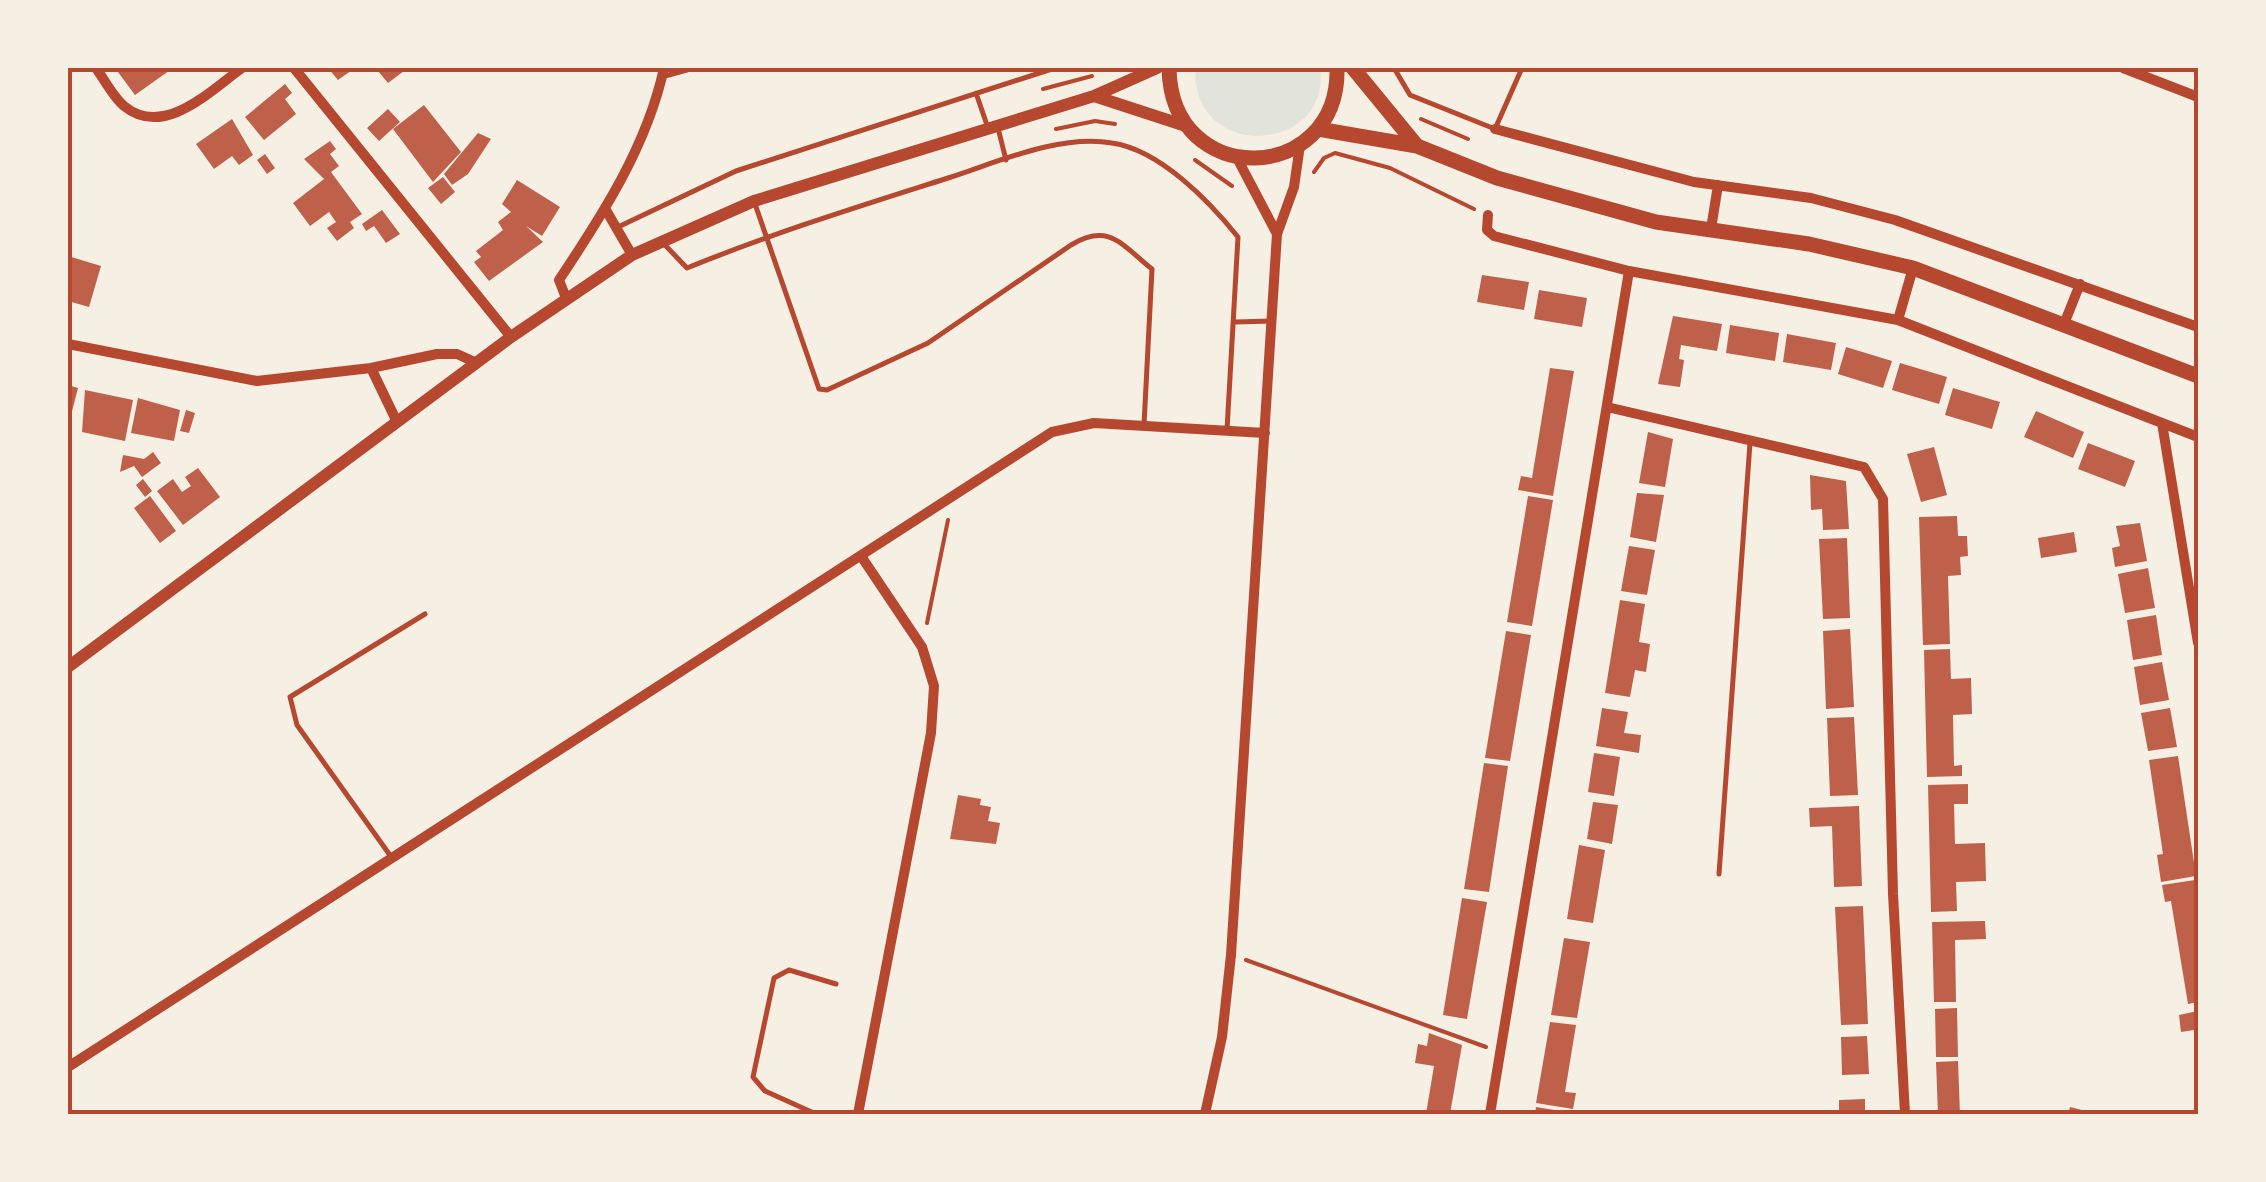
<svg xmlns="http://www.w3.org/2000/svg" width="2266" height="1182" font-family="Rubik,sans-serif">
<rect width="100%" height="100%" fill="#f6efe4"/>
<path fill="#e2e4dc" d="M 1195,68 L 1320,68 C 1332,153 1192,164 1195,68 Z"/>
<path fill="#bf614a" d="M 115,68 L 173,68 L 135,95 Z
M 328,68 L 355,68 L 338,80 Z
M 383,68 L 408,68 L 388,83 L 378,71 Z
M 285,84 L 292,93 L 285,99 L 296,114 L 264,140 L 245,117 Z
M 424,105 L 461,152 L 433,182 L 393,129 Z
M 388,109 L 400,122 L 379,141 L 367,128 Z
M 232,119 L 253,155 L 239,165 L 232,156 L 214,169 L 196,144 Z
M 478,133 L 491,139 L 468,174 L 452,185 L 444,174 Z
M 330,141 L 336,149 L 330,154 L 339,166 L 331,172 L 362,214 L 350,222 L 354,228 L 337,241 L 327,228 L 336,222 L 329,212 L 310,226 L 293,203 L 324,179 L 304,159 Z
M 265,154 L 275,168 L 267,174 L 257,160 Z
M 443,177 L 455,192 L 441,204 L 428,188 Z
M 517,180 L 560,207 L 542,236 L 526,226 L 543,242 L 489,281 L 474,262 L 481,257 L 476,251 L 503,230 L 498,222 L 511,212 L 502,204 Z
M 382,210 L 400,234 L 386,243 L 374,226 L 366,231 L 362,224 Z
M 68,256 L 101,266 L 89,307 L 68,301 Z
M 1482,275 L 1529,282 L 1524,310 L 1477,302 Z
M 1539,290 L 1587,298 L 1582,327 L 1534,319 Z
M 1673,316 L 1722,324 L 1717,351 L 1681,345 L 1679,359 L 1684,360 L 1680,387 L 1658,384 Z
M 1730,325 L 1779,333 L 1775,361 L 1726,353 Z
M 1787,334 L 1836,343 L 1831,370 L 1783,362 Z
M 1846,347 L 1892,361 L 1883,388 L 1838,374 Z
M 1900,363 L 1947,377 L 1939,404 L 1892,390 Z
M 1550,368 L 1574,371 L 1553,496 L 1518,490 L 1521,476 L 1532,478 Z
M 68,385 L 78,388 L 69,423 L 68,423 Z
M 1953,388 L 2000,402 L 1992,429 L 1945,415 Z
M 85,390 L 133,400 L 125,441 L 82,432 Z
M 138,398 L 180,410 L 174,441 L 131,433 Z
M 186,410 L 195,413 L 189,433 L 180,431 Z
M 2036,411 L 2084,432 L 2073,458 L 2024,437 Z
M 1648,432 L 1673,439 L 1665,487 L 1639,483 Z
M 2088,443 L 2135,461 L 2125,487 L 2078,469 Z
M 1934,447 L 1947,495 L 1921,502 L 1907,454 Z
M 153,452 L 161,463 L 142,477 L 134,466 L 120,472 L 123,455 L 144,459 Z
M 198,468 L 220,497 L 183,525 L 157,491 L 173,479 L 182,492 L 191,486 L 185,477 Z
M 1810,475 L 1846,481 L 1849,529 L 1823,530 L 1822,509 L 1811,510 Z
M 143,479 L 152,491 L 145,497 L 136,485 Z
M 1637,493 L 1664,495 L 1656,542 L 1630,537 Z
M 150,496 L 176,531 L 160,543 L 134,508 Z
M 1528,496 L 1553,500 L 1532,626 L 1507,622 Z
M 1957,516 L 1958,536 L 1967,536 L 1968,556 L 1960,557 L 1961,575 L 1948,576 L 1950,644 L 1923,645 L 1919,517 Z
M 2140,523 L 2147,561 L 2115,567 L 2112,548 L 2120,546 L 2116,526 Z
M 2074,532 L 2077,552 L 2041,558 L 2038,538 Z
M 1847,538 L 1850,618 L 1823,619 L 1819,539 Z
M 1629,546 L 1655,550 L 1647,595 L 1621,591 Z
M 2148,568 L 2155,608 L 2125,613 L 2118,574 Z
M 1620,600 L 1645,604 L 1639,642 L 1650,644 L 1646,672 L 1635,670 L 1630,697 L 1605,693 Z
M 2156,615 L 2162,655 L 2133,660 L 2127,620 Z
M 1850,629 L 1854,707 L 1826,709 L 1823,631 Z
M 1506,631 L 1531,635 L 1510,761 L 1485,758 Z
M 1950,649 L 1951,679 L 1971,678 L 1972,714 L 1953,715 L 1954,766 L 1962,765 L 1962,776 L 1927,777 L 1924,650 Z
M 2162,662 L 2169,700 L 2140,705 L 2134,667 Z
M 1602,708 L 1628,712 L 1624,733 L 1641,735 L 1639,753 L 1596,746 Z
M 2170,708 L 2177,747 L 2148,751 L 2141,713 Z
M 1854,717 L 1858,795 L 1830,796 L 1827,718 Z
M 1594,753 L 1620,757 L 1614,796 L 1588,792 Z
M 2178,756 L 2196,876 L 2161,882 L 2157,855 L 2163,854 L 2149,760 Z
M 1484,763 L 1508,766 L 1489,892 L 1464,889 Z
M 1968,784 L 1968,804 L 1954,804 L 1955,844 L 1985,843 L 1986,881 L 1956,882 L 1957,911 L 1931,912 L 1928,785 Z
M 958,795 L 981,799 L 980,805 L 991,807 L 988,821 L 1000,823 L 996,844 L 950,839 Z
M 1593,802 L 1618,805 L 1612,844 L 1587,839 Z
M 1859,806 L 1862,886 L 1834,887 L 1832,826 L 1810,827 L 1809,808 Z
M 1579,845 L 1605,850 L 1593,923 L 1567,919 Z
M 2195,880 L 2198,1002 L 2188,1004 L 2171,901 L 2165,902 L 2162,885 Z
M 1462,898 L 1487,902 L 1467,1019 L 1443,1015 Z
M 1863,906 L 1868,1024 L 1841,1025 L 1835,907 Z
M 1985,921 L 1986,939 L 1955,940 L 1956,1002 L 1934,1002 L 1932,922 Z
M 1564,938 L 1590,942 L 1577,1018 L 1551,1015 Z
M 1957,1008 L 1958,1057 L 1936,1057 L 1935,1009 Z
M 2198,1011 L 2198,1044 L 2196,1045 L 2194,1030 L 2181,1032 L 2179,1015 Z
M 1550,1022 L 1576,1025 L 1565,1092 L 1576,1093 L 1573,1109 L 1536,1103 Z
M 1429,1033 L 1462,1045 L 1450,1114 L 1426,1114 L 1434,1066 L 1415,1063 L 1418,1044 L 1427,1046 Z
M 1867,1036 L 1869,1074 L 1842,1075 L 1841,1037 Z
M 1958,1061 L 1960,1114 L 1938,1114 L 1936,1062 Z
M 1865,1099 L 1865,1114 L 1839,1114 L 1839,1100 Z
M 1536,1107 L 1567,1112 L 1567,1114 L 1535,1114 Z
M 2070,1107 L 2094,1113 L 2093,1114 L 2068,1114 Z"/>
<g fill="none" stroke-linecap="round" stroke-linejoin="round">
<path stroke="#b5482f" stroke-width="4" d="M 1043,89 L 1092,76
M 1421,119 L 1468,139
M 1056,129 L 1095,121 L 1115,124
M 1195,160 L 1232,186
M 1314,172 L 1324,158 L 1335,153 L 1390,168 L 1474,209
M 927,623 L 948,520
M 1246,960 L 1486,1047"/>
<path stroke="#b5482f" stroke-width="5" d="M 1394,68 L 1410,95 L 1495,129 L 1522,68
M 665,76 L 694,68
M 976,93 L 988,128
M 998,128 L 1006,160
M 755,204 L 819,389 L 827,390 L 928,343 L 1071,245 C 1109,222 1122,245 1152,269 L 1144,425
M 618,227 L 736,171 L 1055,68
M 664,244 L 687,268 C 773,233 860,206 948,178 C 998,162 1059,134 1112,143 C 1160,150 1209,201 1238,237 L 1227,430
M 1235,322 L 1272,321
M 392,858 L 297,725 L 290,697 L 425,614
M 1719,874 L 1750,443
M 816,1114 L 765,1091 L 753,1077 L 774,978 L 789,970 L 836,984"/>
<path stroke="#b5482f" stroke-width="10" d="M 96,68 C 104,79 113,97 124,106 C 164,139 211,90 242,68
M 294,68 L 511,337
M 2123,68 L 2198,97
M 1495,129 L 1694,182 L 1811,198 L 1895,220 L 2198,327
M 1237,158 L 1277,234
M 606,210 L 632,255
M 1488,215 L 1487,230 L 1494,236 L 1629,271 L 1898,320 L 2198,437
M 1711,229 L 1718,185
M 566,298 L 559,280 C 603,214 647,146 664,68
M 1898,320 L 1913,268
M 2064,324 L 2080,284
M 68,344 L 257,381 L 371,368 L 437,354 L 457,354 L 477,363
M 371,368 L 397,422
M 1607,407 L 1864,467 L 1883,499 L 1893,894 L 1905,1114
M 2162,423 L 2198,643
M 68,1067 L 1052,432 L 1094,423 L 1265,433
M 858,1114 L 931,733 L 934,686 L 922,647 L 861,556
M 1205,1114 L 1222,1037 L 1231,955 L 1277,234 L 1294,187 L 1300,145
M 1490,1114 L 1629,271"/>
<path stroke="#b5482f" stroke-width="12" d="M 1094,96 L 1186,126
M 68,667 L 511,337 L 632,255 L 754,201 L 1094,96 L 1157,68"/>
<path stroke="#b5482f" stroke-width="15" d="M 1169,68 C 1171,191 1340,185 1337,68
M 1353,68 L 1417,146
M 1318,129 L 1417,146 L 1497,178 L 1656,222 L 1809,244 L 1913,268 L 2198,376"/>
</g>
<rect width="2266" height="1182" fill="none" stroke="#f6efe4" stroke-width="140"/>
<rect x="70" y="70" width="2126" height="1042" fill="none" stroke="#b5482f" stroke-width="4"/>
</svg>
